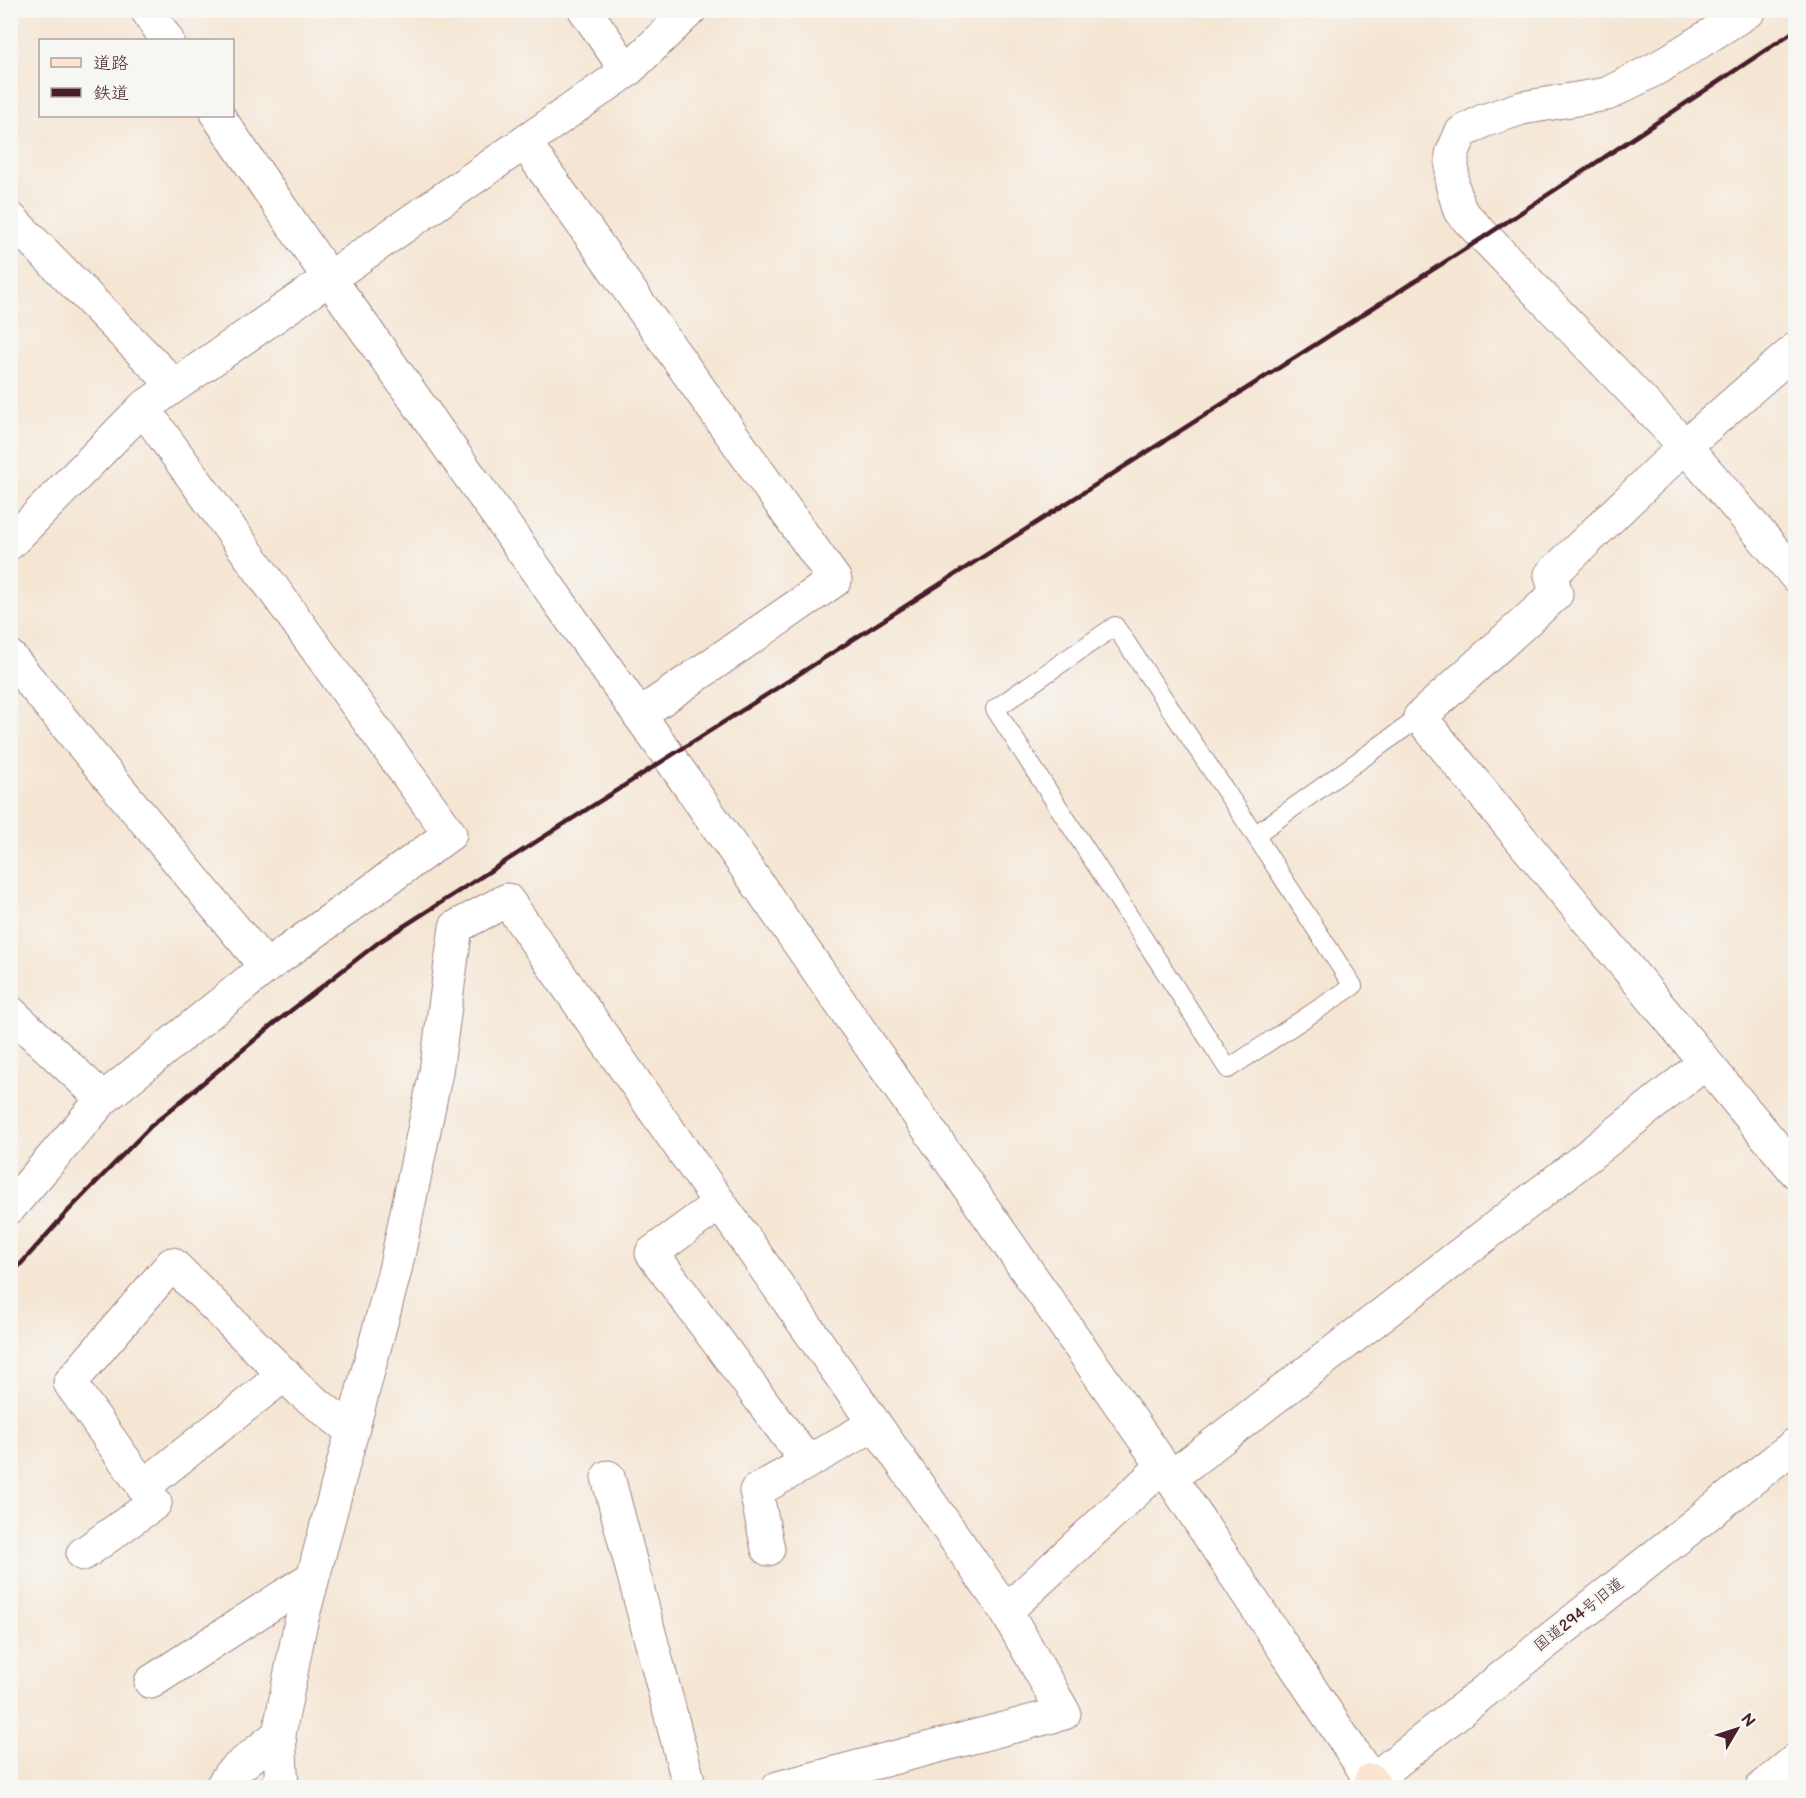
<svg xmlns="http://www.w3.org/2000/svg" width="1806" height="1798" font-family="'Balsamiq Sans','Klee One',sans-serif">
<rect width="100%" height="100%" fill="#f6f6f2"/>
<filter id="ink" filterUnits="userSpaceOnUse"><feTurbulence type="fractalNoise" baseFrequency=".0167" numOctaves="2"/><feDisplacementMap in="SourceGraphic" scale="12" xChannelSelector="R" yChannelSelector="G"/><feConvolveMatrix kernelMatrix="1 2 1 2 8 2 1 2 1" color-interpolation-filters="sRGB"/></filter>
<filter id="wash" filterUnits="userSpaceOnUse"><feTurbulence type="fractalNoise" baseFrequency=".008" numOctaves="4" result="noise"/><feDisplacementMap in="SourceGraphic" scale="24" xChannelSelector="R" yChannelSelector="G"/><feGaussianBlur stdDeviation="1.35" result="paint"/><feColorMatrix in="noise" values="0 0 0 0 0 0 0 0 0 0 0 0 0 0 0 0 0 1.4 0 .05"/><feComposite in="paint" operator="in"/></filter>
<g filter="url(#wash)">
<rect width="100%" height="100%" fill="#f5e6d4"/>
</g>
<g filter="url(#ink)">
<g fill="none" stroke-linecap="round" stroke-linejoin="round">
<g stroke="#a08280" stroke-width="20">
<path id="service" d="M 1255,835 L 1115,626 L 995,709 L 1228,1069 L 1353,986 L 1255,835 L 1420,717"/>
</g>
<g stroke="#a08280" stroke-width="35">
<path id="minor" d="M 585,10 L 627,71
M 1750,10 L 1661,66 L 1607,94 L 1522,108 L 1483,121 L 1461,133 L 1452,154 L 1452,184 L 1460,211 L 1685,446 L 1796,576
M 525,143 L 835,580 L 639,715
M 10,218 L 174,385
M 1796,349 L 1685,446 L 1551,575 L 1556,594 L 1420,717 L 1796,1172
M 10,543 L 143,408 L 627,71 L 690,10
M 10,657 L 266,967
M 10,1012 L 103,1099
M 720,1203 L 652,1253 L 807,1462
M 10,1207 L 103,1099 L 266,967 L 450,834 L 143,408
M 608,1477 L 690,1788
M 1170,1478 L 1570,1170 L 1705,1063
M 143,1487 L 285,1374
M 768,1549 L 756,1491 L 875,1424
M 83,1554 L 155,1503 L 70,1383 L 172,1264 L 302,1392 L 352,1431
M 1006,1611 L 1163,1466
M 151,1682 L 313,1577
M 221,1788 L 230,1774 L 279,1734
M 282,1788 L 279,1734 L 300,1626 L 395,1270 L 436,1072 L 456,927 L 507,900 L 1006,1611 L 1064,1713 L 778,1788
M 1762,1788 L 1796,1760"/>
</g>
<g stroke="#a08280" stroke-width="35">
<path id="tertiary" d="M 147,10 L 167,40
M 218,116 L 329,278 L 670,758 L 1163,1466 L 1371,1780
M 1363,1788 L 1796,1444"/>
</g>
<g stroke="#a08280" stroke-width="35">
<path id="secondary" d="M 1371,1780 L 1376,1788"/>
</g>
<use href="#service" stroke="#fff" stroke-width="18"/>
<use href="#minor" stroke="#fff" stroke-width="33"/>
<use href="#tertiary" stroke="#fff" stroke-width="33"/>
<use href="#secondary" stroke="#fde4d0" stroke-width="33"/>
<path stroke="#4a1f2b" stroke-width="4.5" d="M 10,1276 L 68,1211 L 151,1126 L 275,1023 L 379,942 L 1484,237 L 1796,30"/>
</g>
</g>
<g text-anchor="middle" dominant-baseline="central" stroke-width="4.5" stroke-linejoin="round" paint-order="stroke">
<g font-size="16" fill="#4a1f2b" stroke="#f6f6f2">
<text transform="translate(1579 1615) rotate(-38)">国道294号旧道</text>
</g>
</g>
<rect width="1806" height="1798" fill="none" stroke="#f6f6f2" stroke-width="36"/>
<rect x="39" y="39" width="195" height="78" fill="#f6f6f2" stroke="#b1a0a2" stroke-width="1.5"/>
<rect x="51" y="58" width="30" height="9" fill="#fde4d0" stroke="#b1a0a2" stroke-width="1.5"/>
<text x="93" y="69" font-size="18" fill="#4a1f2b">道路</text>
<rect x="51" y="88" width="30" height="9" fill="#4a1f2b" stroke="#b1a0a2" stroke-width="1.5"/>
<text x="93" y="99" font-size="18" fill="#4a1f2b">鉄道</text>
<g transform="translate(1737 1729) rotate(51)" stroke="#f6f6f2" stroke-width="4.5" paint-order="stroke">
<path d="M0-4.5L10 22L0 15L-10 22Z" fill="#4a1f2b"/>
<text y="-9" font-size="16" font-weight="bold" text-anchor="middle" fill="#4a1f2b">N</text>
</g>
</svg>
